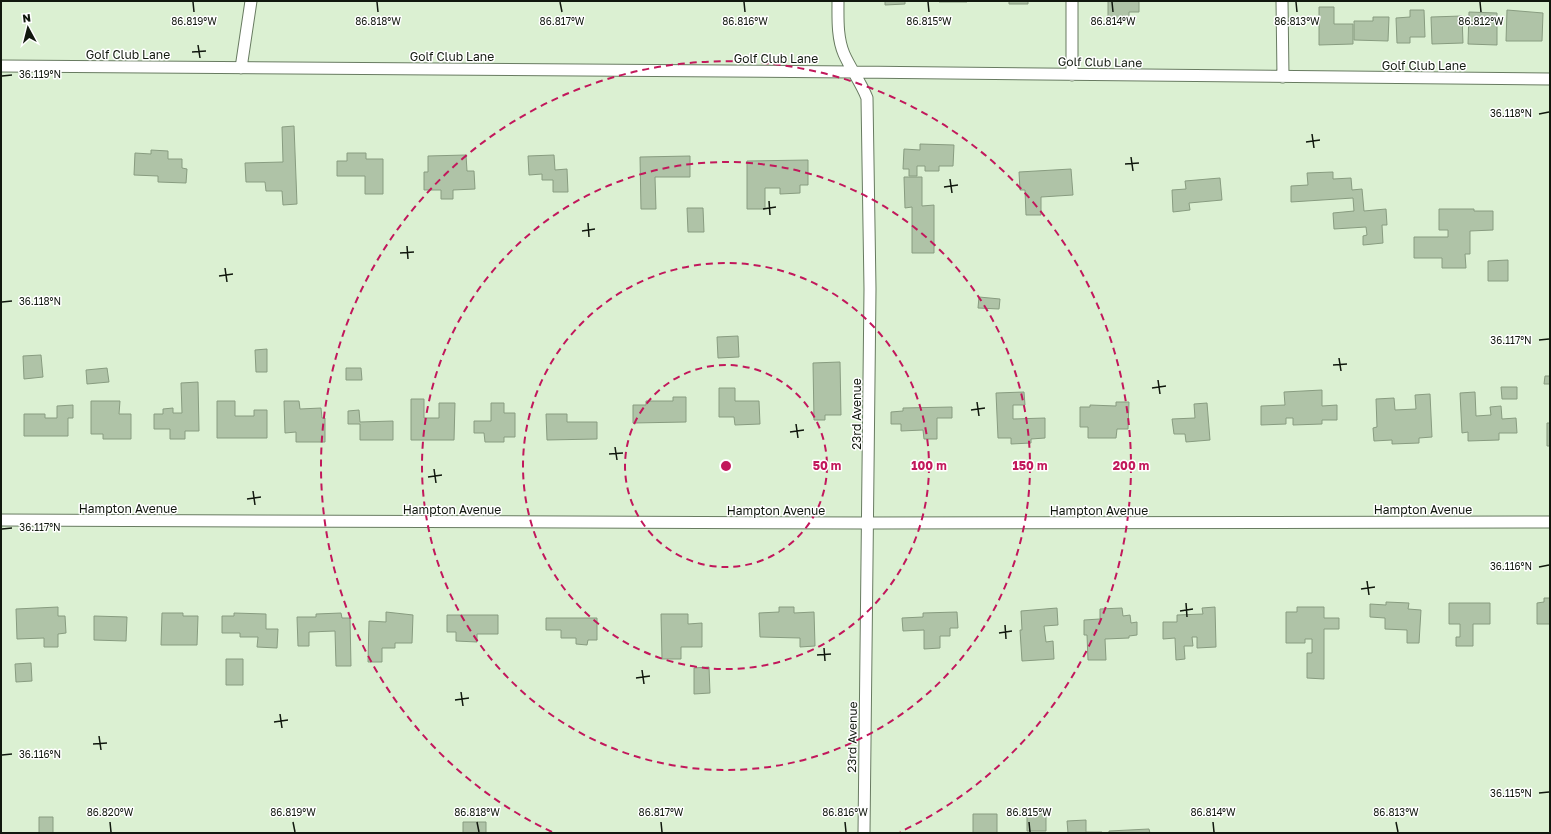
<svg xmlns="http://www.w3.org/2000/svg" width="1551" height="834" font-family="'Golos Text',sans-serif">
<rect width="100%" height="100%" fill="#dbf0d2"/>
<path fill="#afc3a7" stroke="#889c80" d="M 885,1 L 910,1 L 905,1 L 905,4 L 885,5 Z
M 939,1 L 967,1 L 967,2 L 939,2 Z
M 1009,1 L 1028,1 L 1028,4 L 1009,4 Z
M 1108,1 L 1139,1 L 1139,12 L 1129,12 L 1129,21 L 1108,21 Z
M 1319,7 L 1334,7 L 1334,24 L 1353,24 L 1353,44 L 1319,45 Z
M 1410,10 L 1424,10 L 1425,37 L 1410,37 L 1410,43 L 1397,43 L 1396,18 L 1410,17 Z
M 1507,10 L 1543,13 L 1542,41 L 1506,41 Z
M 1469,12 L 1497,13 L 1497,45 L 1468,44 Z
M 1462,16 L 1463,43 L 1432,44 L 1431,17 Z
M 1373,17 L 1389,17 L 1388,41 L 1354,40 L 1354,21 L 1373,21 Z
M 294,126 L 297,204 L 283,205 L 282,191 L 266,191 L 265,182 L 246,182 L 245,163 L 283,162 L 282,127 Z
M 920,144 L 954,145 L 953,166 L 939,166 L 939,171 L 925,171 L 925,166 L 917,166 L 917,176 L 909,176 L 909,169 L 903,169 L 904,149 L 920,150 Z
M 151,150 L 168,151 L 168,159 L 182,159 L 182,168 L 187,169 L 186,183 L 158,182 L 158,176 L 134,175 L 135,153 L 151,154 Z
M 347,153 L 366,153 L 366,159 L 383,159 L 383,194 L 365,194 L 365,176 L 337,176 L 337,161 L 347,161 Z
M 466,155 L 467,171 L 474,171 L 475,189 L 453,190 L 453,199 L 441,199 L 441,190 L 424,190 L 424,172 L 428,172 L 428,156 Z
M 554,155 L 555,170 L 567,169 L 568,192 L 553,192 L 553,180 L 542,180 L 542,174 L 529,175 L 528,156 Z
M 690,156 L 690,177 L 655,177 L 656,209 L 641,209 L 640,157 Z
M 808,160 L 808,185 L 800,185 L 800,193 L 780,194 L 780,188 L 765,188 L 765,209 L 747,209 L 747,161 Z
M 1071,169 L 1073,195 L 1041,197 L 1041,215 L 1026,215 L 1025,190 L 1020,190 L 1019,172 Z
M 1333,172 L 1333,179 L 1351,178 L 1352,190 L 1362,189 L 1364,211 L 1386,209 L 1387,225 L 1382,225 L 1383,243 L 1363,245 L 1363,236 L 1367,235 L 1366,227 L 1334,229 L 1333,213 L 1354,211 L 1353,198 L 1291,202 L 1291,186 L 1308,185 L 1307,173 Z
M 904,177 L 922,177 L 922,206 L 934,205 L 934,253 L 912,253 L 912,207 L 905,208 Z
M 1220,178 L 1222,200 L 1189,203 L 1190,210 L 1173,212 L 1172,190 L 1186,189 L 1185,181 Z
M 687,208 L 703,208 L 704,232 L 688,232 Z
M 1439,209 L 1474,209 L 1474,211 L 1493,211 L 1493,230 L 1470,231 L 1470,254 L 1465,254 L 1466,268 L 1442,268 L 1442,258 L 1414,258 L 1414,237 L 1448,237 L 1448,230 L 1439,230 Z
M 1508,260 L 1508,281 L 1488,281 L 1488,261 Z
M 979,297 L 1000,299 L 999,309 L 978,308 Z
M 738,336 L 739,357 L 718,358 L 717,337 Z
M 267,349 L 267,372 L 256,372 L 255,350 Z
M 41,355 L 43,377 L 24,379 L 23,356 Z
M 840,362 L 841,415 L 825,415 L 825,420 L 814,420 L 813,363 Z
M 107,368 L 109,382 L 87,384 L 86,370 Z
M 346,368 L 361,368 L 362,380 L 346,380 Z
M 1545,376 L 1550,376 L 1550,384 L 1544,384 Z
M 198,382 L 199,431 L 185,431 L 185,439 L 170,439 L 170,429 L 154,429 L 154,414 L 163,414 L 163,409 L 173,408 L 173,413 L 182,413 L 181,383 Z
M 1501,387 L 1517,387 L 1517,399 L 1502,399 Z
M 719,388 L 735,388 L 735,401 L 759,401 L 760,424 L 735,425 L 734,417 L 719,417 Z
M 1322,390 L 1322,406 L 1337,405 L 1337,420 L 1322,420 L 1322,424 L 1293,425 L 1293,418 L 1286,418 L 1286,424 L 1261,425 L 1261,406 L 1285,405 L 1284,392 Z
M 1024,392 L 1025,405 L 1013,405 L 1013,419 L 1045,418 L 1045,438 L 1031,439 L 1031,443 L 1011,444 L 1011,438 L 998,438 L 996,393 Z
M 1475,392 L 1476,416 L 1491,415 L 1490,407 L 1501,406 L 1502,419 L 1516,418 L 1517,433 L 1499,433 L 1499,440 L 1468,441 L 1468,432 L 1462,433 L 1460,393 Z
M 1430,394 L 1432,437 L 1419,438 L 1419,443 L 1392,444 L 1392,440 L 1374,441 L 1373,428 L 1377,427 L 1376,399 L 1394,398 L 1395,410 L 1416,409 L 1415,395 Z
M 673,397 L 686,397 L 686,422 L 633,423 L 633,405 L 646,405 L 646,401 L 673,401 Z
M 411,399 L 424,399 L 424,418 L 439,418 L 439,403 L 455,403 L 454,440 L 411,440 Z
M 91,401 L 120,401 L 119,414 L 131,414 L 131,439 L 103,439 L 103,434 L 91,434 Z
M 217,401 L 235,401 L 235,416 L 254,416 L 254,410 L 267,410 L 267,438 L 217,438 Z
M 284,401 L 299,401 L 300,409 L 321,408 L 322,418 L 325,418 L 325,442 L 296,442 L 296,432 L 285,433 Z
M 1116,402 L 1129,402 L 1128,429 L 1117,429 L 1116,438 L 1088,438 L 1088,427 L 1080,427 L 1080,407 L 1090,407 L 1090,405 L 1116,406 Z
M 491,403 L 504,403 L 504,413 L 515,413 L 515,437 L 504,437 L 504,442 L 485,442 L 484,433 L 474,433 L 474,421 L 491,421 Z
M 1207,403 L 1210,440 L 1186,442 L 1185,434 L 1174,434 L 1172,419 L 1195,418 L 1194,404 Z
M 73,405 L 73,418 L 68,418 L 68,436 L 24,436 L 24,414 L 45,414 L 45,418 L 57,418 L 57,406 Z
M 952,407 L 952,418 L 937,418 L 937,439 L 924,439 L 923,430 L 901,431 L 901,424 L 891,424 L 891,412 L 903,411 L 903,408 Z
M 359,410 L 360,422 L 393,421 L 393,440 L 360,440 L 360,424 L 348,424 L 348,411 Z
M 546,414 L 567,414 L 567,422 L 597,422 L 597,439 L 547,440 Z
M 1547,423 L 1550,423 L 1550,446 L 1547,446 Z
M 1544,598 L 1550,598 L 1550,624 L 1537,624 L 1537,603 L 1544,602 Z
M 1386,602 L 1409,603 L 1408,609 L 1421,610 L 1419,643 L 1407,643 L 1407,630 L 1385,629 L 1385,618 L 1370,617 L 1370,604 L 1386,605 Z
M 1449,603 L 1490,603 L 1490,624 L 1473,624 L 1473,646 L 1456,646 L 1456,637 L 1460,637 L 1460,624 L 1449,624 Z
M 58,607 L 58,616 L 65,616 L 66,633 L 58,634 L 58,647 L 44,647 L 44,638 L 17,639 L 16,609 Z
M 779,607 L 794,607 L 794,613 L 814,612 L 815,646 L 800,647 L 800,638 L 760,637 L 759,613 L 779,612 Z
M 1215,607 L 1216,647 L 1197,648 L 1197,637 L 1192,637 L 1193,646 L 1184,646 L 1185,659 L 1176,660 L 1175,638 L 1163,639 L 1163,622 L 1177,622 L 1177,615 L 1203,614 L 1202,608 Z
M 1297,607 L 1324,607 L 1324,618 L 1339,618 L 1339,629 L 1324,629 L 1324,679 L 1307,678 L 1307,653 L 1312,653 L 1312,639 L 1305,639 L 1305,643 L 1286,643 L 1286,612 L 1297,612 Z
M 1057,608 L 1058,625 L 1044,626 L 1046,642 L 1053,641 L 1054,659 L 1022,661 L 1020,630 L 1022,630 L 1021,611 Z
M 1122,608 L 1123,616 L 1130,615 L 1131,623 L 1137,622 L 1137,635 L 1129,636 L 1129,638 L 1105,639 L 1106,660 L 1088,660 L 1087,635 L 1084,635 L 1084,620 L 1100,619 L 1100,609 Z
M 386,612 L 413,615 L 412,643 L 395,643 L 395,648 L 382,648 L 382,662 L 368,662 L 369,621 L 386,622 Z
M 957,612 L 958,628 L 950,628 L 950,636 L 940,636 L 940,648 L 924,649 L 924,630 L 903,631 L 902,618 L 923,617 L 923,613 Z
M 162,613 L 183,613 L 183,616 L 198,616 L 197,645 L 161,645 Z
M 234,613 L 266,614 L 266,629 L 278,629 L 277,648 L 257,647 L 258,637 L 240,637 L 240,633 L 222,633 L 222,616 L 234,616 Z
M 341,613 L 342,618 L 350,618 L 351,666 L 336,666 L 335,631 L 309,632 L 309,646 L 298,646 L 297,617 L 316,617 L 316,614 Z
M 661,614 L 688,614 L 688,624 L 702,623 L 702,647 L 681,647 L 681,659 L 662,659 Z
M 447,615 L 498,615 L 498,634 L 477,634 L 477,642 L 456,641 L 456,632 L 447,632 Z
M 94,616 L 127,617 L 126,641 L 94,640 Z
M 546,618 L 597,618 L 597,640 L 588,640 L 587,645 L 576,644 L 576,638 L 561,638 L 561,630 L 546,630 Z
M 226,659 L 243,659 L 243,685 L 226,685 Z
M 31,663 L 32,681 L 16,682 L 15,664 Z
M 709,667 L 710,693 L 694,694 L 694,668 Z
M 1046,811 L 1046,831 L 1027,831 L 1027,816 L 1035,816 L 1035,812 Z
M 973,814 L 997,814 L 997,833 L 973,833 Z
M 39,817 L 53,817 L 53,833 L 39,833 Z
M 1086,820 L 1086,832 L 1102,832 L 1102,833 L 1068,833 L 1067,821 Z
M 463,822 L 486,822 L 486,833 L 463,833 Z
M 1149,829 L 1150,833 L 1109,833 L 1109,831 Z"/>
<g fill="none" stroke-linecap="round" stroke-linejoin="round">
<g stroke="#687b61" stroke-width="13">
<path id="minor" d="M 838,1 C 838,18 837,38 844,54 C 851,70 861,82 867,98 L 870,289 L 864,833
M 1072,1 L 1072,75
M 1282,1 L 1283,77
M 1,66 L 854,72 L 1550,79
M 241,68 L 251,1
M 1,520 L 868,523 L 1550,522"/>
</g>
<use href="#minor" stroke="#fff" stroke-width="11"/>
</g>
<path fill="none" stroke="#11180e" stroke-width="1.5" d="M 193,2 L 194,12M 377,2 L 378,12M 560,2 L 562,12M 744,2 L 745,12M 928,2 L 929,12M 1112,2 L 1113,12M 1296,2 L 1297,12M 1480,2 L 1481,12M 198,45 L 200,58M 192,52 L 206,51M 2,76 L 12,75M 1539,114 L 1549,112M 1312,134 L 1314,148M 1306,142 L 1320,140M 1131,157 L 1133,171M 1125,164 L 1139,163M 950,179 L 952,193M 944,187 L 958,185M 769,201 L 770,215M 763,209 L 776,207M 588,223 L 589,237M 582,231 L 595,229M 407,246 L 408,259M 400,253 L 414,252M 225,268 L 227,282M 219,276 L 233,274M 2,302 L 12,301M 1539,340 L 1549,339M 1339,358 L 1341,371M 1333,365 L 1347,364M 1158,380 L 1160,394M 1152,388 L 1166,386M 977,402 L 979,416M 971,410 L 985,408M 796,424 L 798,438M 790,432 L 804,430M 615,447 L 617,460M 609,454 L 623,453M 434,469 L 436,483M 428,477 L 442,475M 253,491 L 255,505M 247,499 L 261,497M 2,529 L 12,528M 1539,567 L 1549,565M 1367,581 L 1369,595M 1361,589 L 1375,587M 1186,603 L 1187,617M 1180,611 L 1193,609M 1005,625 L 1006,639M 999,633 L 1012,631M 824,648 L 825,661M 817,655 L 831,654M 642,670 L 644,684M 636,678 L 650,676M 461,692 L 463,706M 455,700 L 469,698M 280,714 L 282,728M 274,722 L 288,720M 99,736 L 101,750M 93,744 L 107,743M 2,755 L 12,754M 1539,793 L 1549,792M 110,822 L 111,832M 293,822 L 295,832M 477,822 L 479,832M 661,822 L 662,832M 845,822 L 846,832M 1029,822 L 1030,832M 1213,822 L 1214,832M 1396,822 L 1398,832"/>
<g fill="none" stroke="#c2185b" stroke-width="2" stroke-dasharray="7 5">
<circle cx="726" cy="466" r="101"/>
<circle cx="726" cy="466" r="203"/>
<circle cx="726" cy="466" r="304"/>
<path d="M552 832A405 405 0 1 1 900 832"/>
</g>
<g text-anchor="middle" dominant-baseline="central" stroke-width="3" stroke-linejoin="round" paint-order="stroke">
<g font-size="12" fill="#11180e" stroke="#fff">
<text x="128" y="54">Golf Club Lane</text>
<text x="452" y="56">Golf Club Lane</text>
<text x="776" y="58">Golf Club Lane</text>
<text transform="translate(1100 62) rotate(1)">Golf Club Lane</text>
<text x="1424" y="65">Golf Club Lane</text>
<text transform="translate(856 414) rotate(-90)">23rd Avenue</text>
<text x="128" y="508">Hampton Avenue</text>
<text x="452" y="509">Hampton Avenue</text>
<text x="1423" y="509">Hampton Avenue</text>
<text x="776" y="510">Hampton Avenue</text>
<text x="1099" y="510">Hampton Avenue</text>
<text transform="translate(852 737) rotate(-89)">23rd Avenue</text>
</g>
</g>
<g font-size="10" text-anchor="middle" fill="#11180e" stroke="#fff" stroke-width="3" stroke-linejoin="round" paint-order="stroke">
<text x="194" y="25">86.819°W</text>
<text x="378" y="25">86.818°W</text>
<text x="562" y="25">86.817°W</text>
<text x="745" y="25">86.816°W</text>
<text x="929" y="25">86.815°W</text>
<text x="1113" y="25">86.814°W</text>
<text x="1297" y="25">86.813°W</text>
<text x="1481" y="25">86.812°W</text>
<text x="40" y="78">36.119°N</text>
<text x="1511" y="117">36.118°N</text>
<text x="40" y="305">36.118°N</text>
<text x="1511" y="344">36.117°N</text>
<text x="40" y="531">36.117°N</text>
<text x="1511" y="570">36.116°N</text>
<text x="40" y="758">36.116°N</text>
<text x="1511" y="797">36.115°N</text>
<text x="110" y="816">86.820°W</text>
<text x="293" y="816">86.819°W</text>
<text x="477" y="816">86.818°W</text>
<text x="661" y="816">86.817°W</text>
<text x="845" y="816">86.816°W</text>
<text x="1029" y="816">86.815°W</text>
<text x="1213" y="816">86.814°W</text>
<text x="1396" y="816">86.813°W</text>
</g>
<circle cx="726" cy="466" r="6" fill="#c2185b" stroke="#fff" stroke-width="2"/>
<g font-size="12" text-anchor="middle" font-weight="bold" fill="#c2185b" stroke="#fff" stroke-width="3" stroke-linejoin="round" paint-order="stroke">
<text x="827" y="470">50 m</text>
<text x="929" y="470">100 m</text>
<text x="1030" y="470">150 m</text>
<text x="1131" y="470">200 m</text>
</g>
<rect width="1551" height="834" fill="none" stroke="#11180e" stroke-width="4"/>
<g transform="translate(28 28) rotate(353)" stroke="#ffffff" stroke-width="3" paint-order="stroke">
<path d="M0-3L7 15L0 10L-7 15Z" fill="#11180e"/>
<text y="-6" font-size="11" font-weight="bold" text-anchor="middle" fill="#11180e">N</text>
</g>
</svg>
